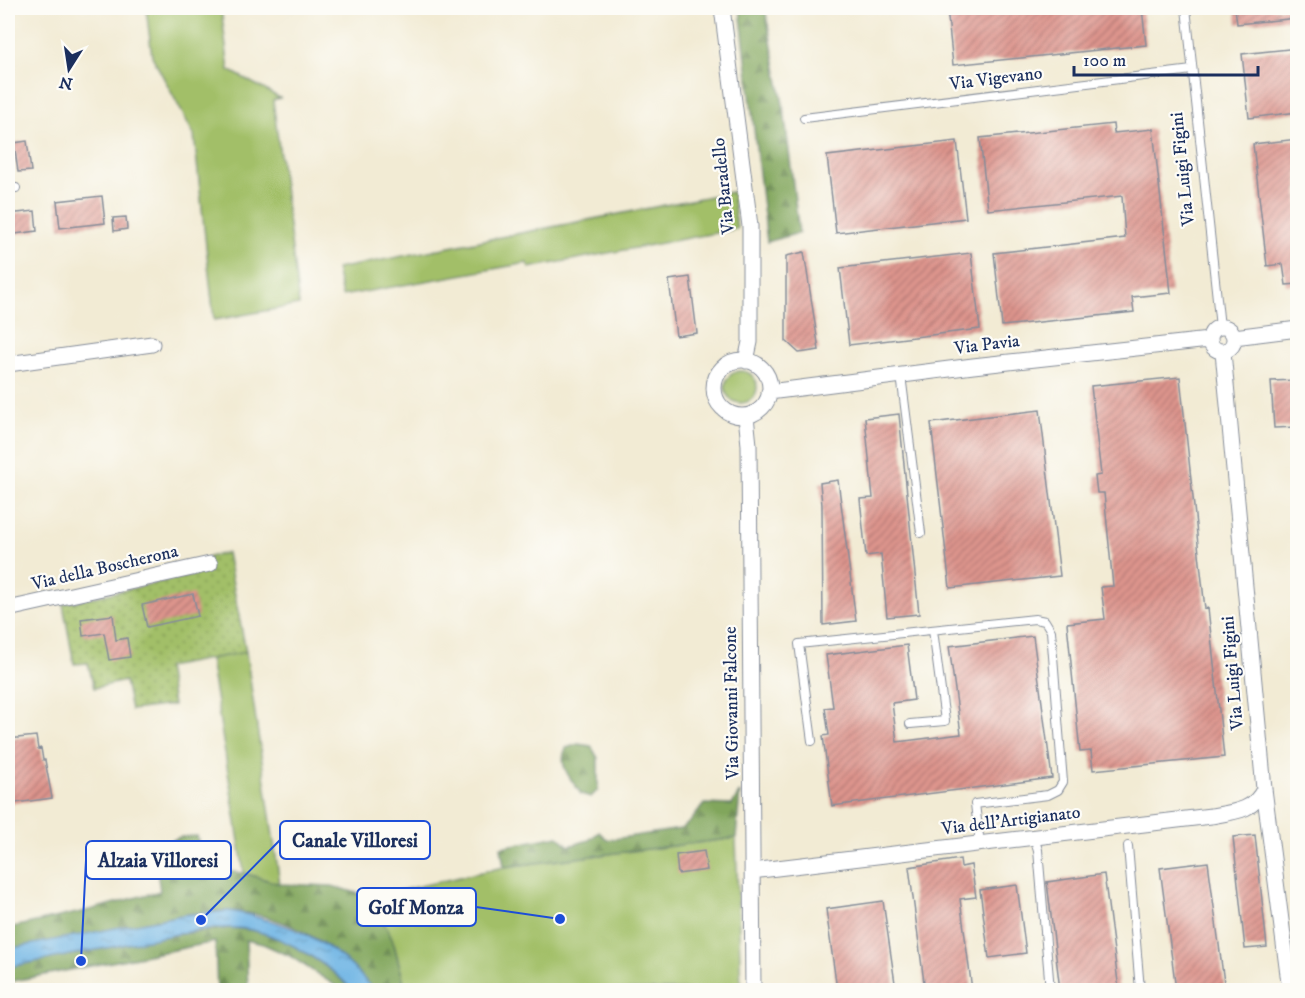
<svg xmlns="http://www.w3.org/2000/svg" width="1305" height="998" font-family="'IM FELL DW Pica',serif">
<defs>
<pattern id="forest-firs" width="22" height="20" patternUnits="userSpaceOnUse" patternTransform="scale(1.5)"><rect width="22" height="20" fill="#81a65c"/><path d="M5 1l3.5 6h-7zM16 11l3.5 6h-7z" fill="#69884f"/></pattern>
<pattern id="garden-dots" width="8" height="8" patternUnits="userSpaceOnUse" patternTransform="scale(1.5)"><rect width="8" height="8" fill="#a2bf67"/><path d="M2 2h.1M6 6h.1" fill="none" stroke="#839c58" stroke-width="1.8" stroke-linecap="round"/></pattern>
<pattern id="water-ripples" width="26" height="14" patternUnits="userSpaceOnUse" patternTransform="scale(1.5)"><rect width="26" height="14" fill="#6db4e4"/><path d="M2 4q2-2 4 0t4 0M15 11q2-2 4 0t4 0" fill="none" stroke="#5993bc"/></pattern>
<pattern id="building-hatch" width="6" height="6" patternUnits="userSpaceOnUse" patternTransform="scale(1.5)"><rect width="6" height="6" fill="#dd948c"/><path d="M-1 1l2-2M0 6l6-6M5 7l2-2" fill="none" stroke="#b27976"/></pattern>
</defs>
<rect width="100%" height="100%" fill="#fdfcf7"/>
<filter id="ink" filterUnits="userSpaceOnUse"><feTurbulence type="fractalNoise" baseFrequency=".0167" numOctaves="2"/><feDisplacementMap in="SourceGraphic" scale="12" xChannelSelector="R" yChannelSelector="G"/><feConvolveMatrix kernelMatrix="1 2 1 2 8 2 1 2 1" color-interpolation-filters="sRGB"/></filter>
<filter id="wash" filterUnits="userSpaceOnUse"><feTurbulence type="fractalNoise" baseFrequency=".008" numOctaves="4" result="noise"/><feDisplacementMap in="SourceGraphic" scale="24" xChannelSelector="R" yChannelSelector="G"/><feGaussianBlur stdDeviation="1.35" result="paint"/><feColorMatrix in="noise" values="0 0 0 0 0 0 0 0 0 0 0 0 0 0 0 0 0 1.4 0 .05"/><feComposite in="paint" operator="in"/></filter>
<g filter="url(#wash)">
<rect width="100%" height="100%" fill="#f2ebd4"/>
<path fill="#a2bf67" stroke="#5e7762" stroke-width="1.5" d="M 146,8 L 221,8 L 229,70 L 280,98 L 273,100 L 299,305 L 214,320 L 194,135 L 152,56 Z
M 732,192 L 737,229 L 529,268 L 527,263 L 342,296 L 336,269 Z
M725 387a16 16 0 1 1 32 0a16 16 0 1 1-32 0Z
M 246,652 L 280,884 L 244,873 L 210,659 Z
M 736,838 L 741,990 L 406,990 L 393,941 L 371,897 L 504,867 Z"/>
<path fill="url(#forest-firs)" stroke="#4e6a5d" stroke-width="1.5" d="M 740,8 L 765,8 L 784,110 L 799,233 L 767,242 Z
M 578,744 L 591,746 L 598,758 L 598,790 L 591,797 L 581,794 C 572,779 557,767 566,748 Z
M 740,792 L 736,838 L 504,867 L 501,847 L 558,836 L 569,846 L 589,840 L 599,832 L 607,840 L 681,829 L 691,821 L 704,804 L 732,805 Z
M 197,836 L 204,869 L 244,873 L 280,884 L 332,886 L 371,897 L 393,941 L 406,990 L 373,990 C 340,946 285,914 229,911 C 199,910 167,918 138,924 C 95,932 51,941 8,949 L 8,928 L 86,911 L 160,891 L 156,865 L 163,844 L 180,837 Z
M 230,928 C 238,929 246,929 254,931 C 284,936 332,967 352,990 L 342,990 L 290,956 L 263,944 L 246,940 L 248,990 L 217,990 L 215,942 L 8,982 L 8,967 L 173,935 Z"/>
<path fill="url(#garden-dots)" stroke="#5e7762" stroke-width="1.5" d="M 227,553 L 246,652 L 167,667 L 173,705 L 131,710 L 125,681 L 94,688 L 88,663 L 74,664 L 63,604 L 210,571 L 208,557 Z"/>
<path fill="url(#water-ripples)" stroke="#4472a1" stroke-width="1.5" d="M 229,911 C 287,921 337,942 373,990 L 352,990 C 331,965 288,939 256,931 C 221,922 181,934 147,940 C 100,949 54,958 8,967 L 8,949 L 183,915 Z"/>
<g id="blocks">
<path fill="url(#building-hatch)" d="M 947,8 L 1142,8 L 1146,45 L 953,65 Z
M 1235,8 L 1298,8 L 1298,18 L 1237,24 Z
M 1298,48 L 1298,112 L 1249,118 L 1242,54 Z
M 1113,124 L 1114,133 L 1153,129 L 1171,293 L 1132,297 L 1134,312 L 1002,326 L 994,253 L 1125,238 L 1122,196 L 988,210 L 980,138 Z
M 1298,139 L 1298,284 L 1286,285 L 1283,264 L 1267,266 L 1253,144 Z
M 27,141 L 31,171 L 18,172 L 14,143 Z
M 957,141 L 966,218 L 836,233 L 827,156 Z
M 102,196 L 105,223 L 60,228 L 57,201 Z
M 35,211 L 37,231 L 8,235 L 8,214 Z
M 126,217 L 127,229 L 114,231 L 113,218 Z
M 804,252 L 819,350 L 799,353 L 786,341 L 786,256 Z
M 971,253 L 980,329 L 849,345 L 840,268 Z
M 690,277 L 697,333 L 676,336 L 669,280 Z
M 1180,377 L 1205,609 L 1208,608 L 1224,757 L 1093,770 L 1091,751 L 1080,752 L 1067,623 L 1105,619 L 1101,587 L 1113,586 L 1104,493 L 1097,493 L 1095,476 L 1101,475 L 1091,386 Z
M 1298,380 L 1298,427 L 1274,428 L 1271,381 Z
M 1040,410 L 1060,576 L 950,588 L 931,423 Z
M 899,414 L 919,614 L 887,617 L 881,554 L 866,556 L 860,499 L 873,498 L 865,418 Z
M 838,480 L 856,621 L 823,625 L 822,505 L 820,483 Z
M 193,594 L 198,616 L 147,627 L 142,605 Z
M 113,615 L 116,640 L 127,638 L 130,657 L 109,660 L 104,633 L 83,636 L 81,619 Z
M 1033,636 L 1052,778 L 832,806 L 823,736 L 829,735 L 825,708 L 833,707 L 826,655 L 907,645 L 914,700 L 892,703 L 897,742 L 961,734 L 949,646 Z
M 36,736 L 38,749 L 41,748 L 43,760 L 45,760 L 52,798 L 8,804 L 8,739 Z
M 1255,835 L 1267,947 L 1245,949 L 1233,837 Z
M 704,851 L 707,870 L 678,874 L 676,855 Z
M 960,859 L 961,867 L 971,865 L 976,897 L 960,899 L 972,990 L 925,990 L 909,867 Z
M 1208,862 L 1225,990 L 1176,990 L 1160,868 Z
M 1104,874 L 1119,990 L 1060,990 L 1047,882 Z
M 1017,885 L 1026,953 L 989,958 L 980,890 Z
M 883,901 L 896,990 L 837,990 L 826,909 Z"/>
</g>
</g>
<g filter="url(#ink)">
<use href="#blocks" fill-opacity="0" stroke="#868d99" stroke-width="1.5"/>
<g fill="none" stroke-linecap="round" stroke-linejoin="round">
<g stroke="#868d99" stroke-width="10">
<path id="service" d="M 1186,8 L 1220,327
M 804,118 L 1192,70
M 8,187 L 16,188
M 901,375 L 921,533
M 910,724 L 945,721 L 933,630
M 812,741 L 799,644 L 1035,619 L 1045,621 L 1051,631 L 1063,782 L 1058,790 L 1048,795 L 975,804 L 980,844
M 1034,837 L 1038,850 L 1050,990
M 1128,846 L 1140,990"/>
</g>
<g stroke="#868d99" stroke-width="17">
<path id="minor" d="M 722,8 L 750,226 L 750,342 L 746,361
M1210 339a12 12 0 1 1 24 0a12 12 0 1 1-24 0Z
M 1234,337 L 1298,329
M 1223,352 L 1264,789 L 1290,990
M714 388a28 28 0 1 1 56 0a28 28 0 1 1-56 0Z
M 8,364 L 152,344
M 769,392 L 973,366 L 1209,340
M 746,416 L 749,445 L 753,990
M 8,609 L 210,564
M 752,871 L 1211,816 C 1234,812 1254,811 1264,789"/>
</g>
<use href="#service" stroke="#fff" stroke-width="8"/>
<use href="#minor" stroke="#fff" stroke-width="15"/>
</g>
</g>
<g text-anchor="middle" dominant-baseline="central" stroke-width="4.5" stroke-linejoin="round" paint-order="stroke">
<g font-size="18" fill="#1b2f5e" stroke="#fdfcf7">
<text transform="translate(996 79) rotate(-7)">Via Vigevano</text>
<text transform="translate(1183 169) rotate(-96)">Via Luigi Figini</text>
<text transform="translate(724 186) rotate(-96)">Via Baradello</text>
<text transform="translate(987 345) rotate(-7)">Via Pavia</text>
<text transform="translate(105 568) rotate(-13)">Via della Boscherona</text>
<text transform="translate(1233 673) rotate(-95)">Via Luigi Figini</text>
<text transform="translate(732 703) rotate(-91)">Via Giovanni Falcone</text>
<text transform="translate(1011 821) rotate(-7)">Via dell'Artigianato</text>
</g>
</g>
<path fill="none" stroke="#1d4ed8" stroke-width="2" d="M201 920L280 840M81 961L86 860M560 919L476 907"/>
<g fill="#1d4ed8" stroke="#fdfcf7" stroke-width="2">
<circle cx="201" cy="920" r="6"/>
<circle cx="81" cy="961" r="6"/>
<circle cx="560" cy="919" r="6"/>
</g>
<g fill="#fdfcf7" stroke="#1d4ed8" stroke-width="2">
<rect x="280" y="821" width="150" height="38" rx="6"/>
<rect x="86" y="841" width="145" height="38" rx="6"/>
<rect x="357" y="888" width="119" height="38" rx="6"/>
</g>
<g font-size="20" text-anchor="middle" font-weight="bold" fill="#1b2f5e">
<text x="355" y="847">Canale Villoresi</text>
<text x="158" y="867">Alzaia Villoresi</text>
<text x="416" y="914">Golf Monza</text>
</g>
<rect width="1305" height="998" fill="none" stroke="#fdfcf7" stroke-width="30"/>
<g transform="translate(69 69) rotate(192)" stroke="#fdfcf7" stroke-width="4.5" paint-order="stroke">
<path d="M0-4.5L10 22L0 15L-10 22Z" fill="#1b2f5e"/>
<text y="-9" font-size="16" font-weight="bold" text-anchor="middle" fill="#1b2f5e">N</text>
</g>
<path d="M1074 66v9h184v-9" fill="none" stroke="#1b2f5e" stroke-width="3"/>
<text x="1083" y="66" font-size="18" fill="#1b2f5e" stroke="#fdfcf7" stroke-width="4.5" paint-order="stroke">100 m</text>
</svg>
